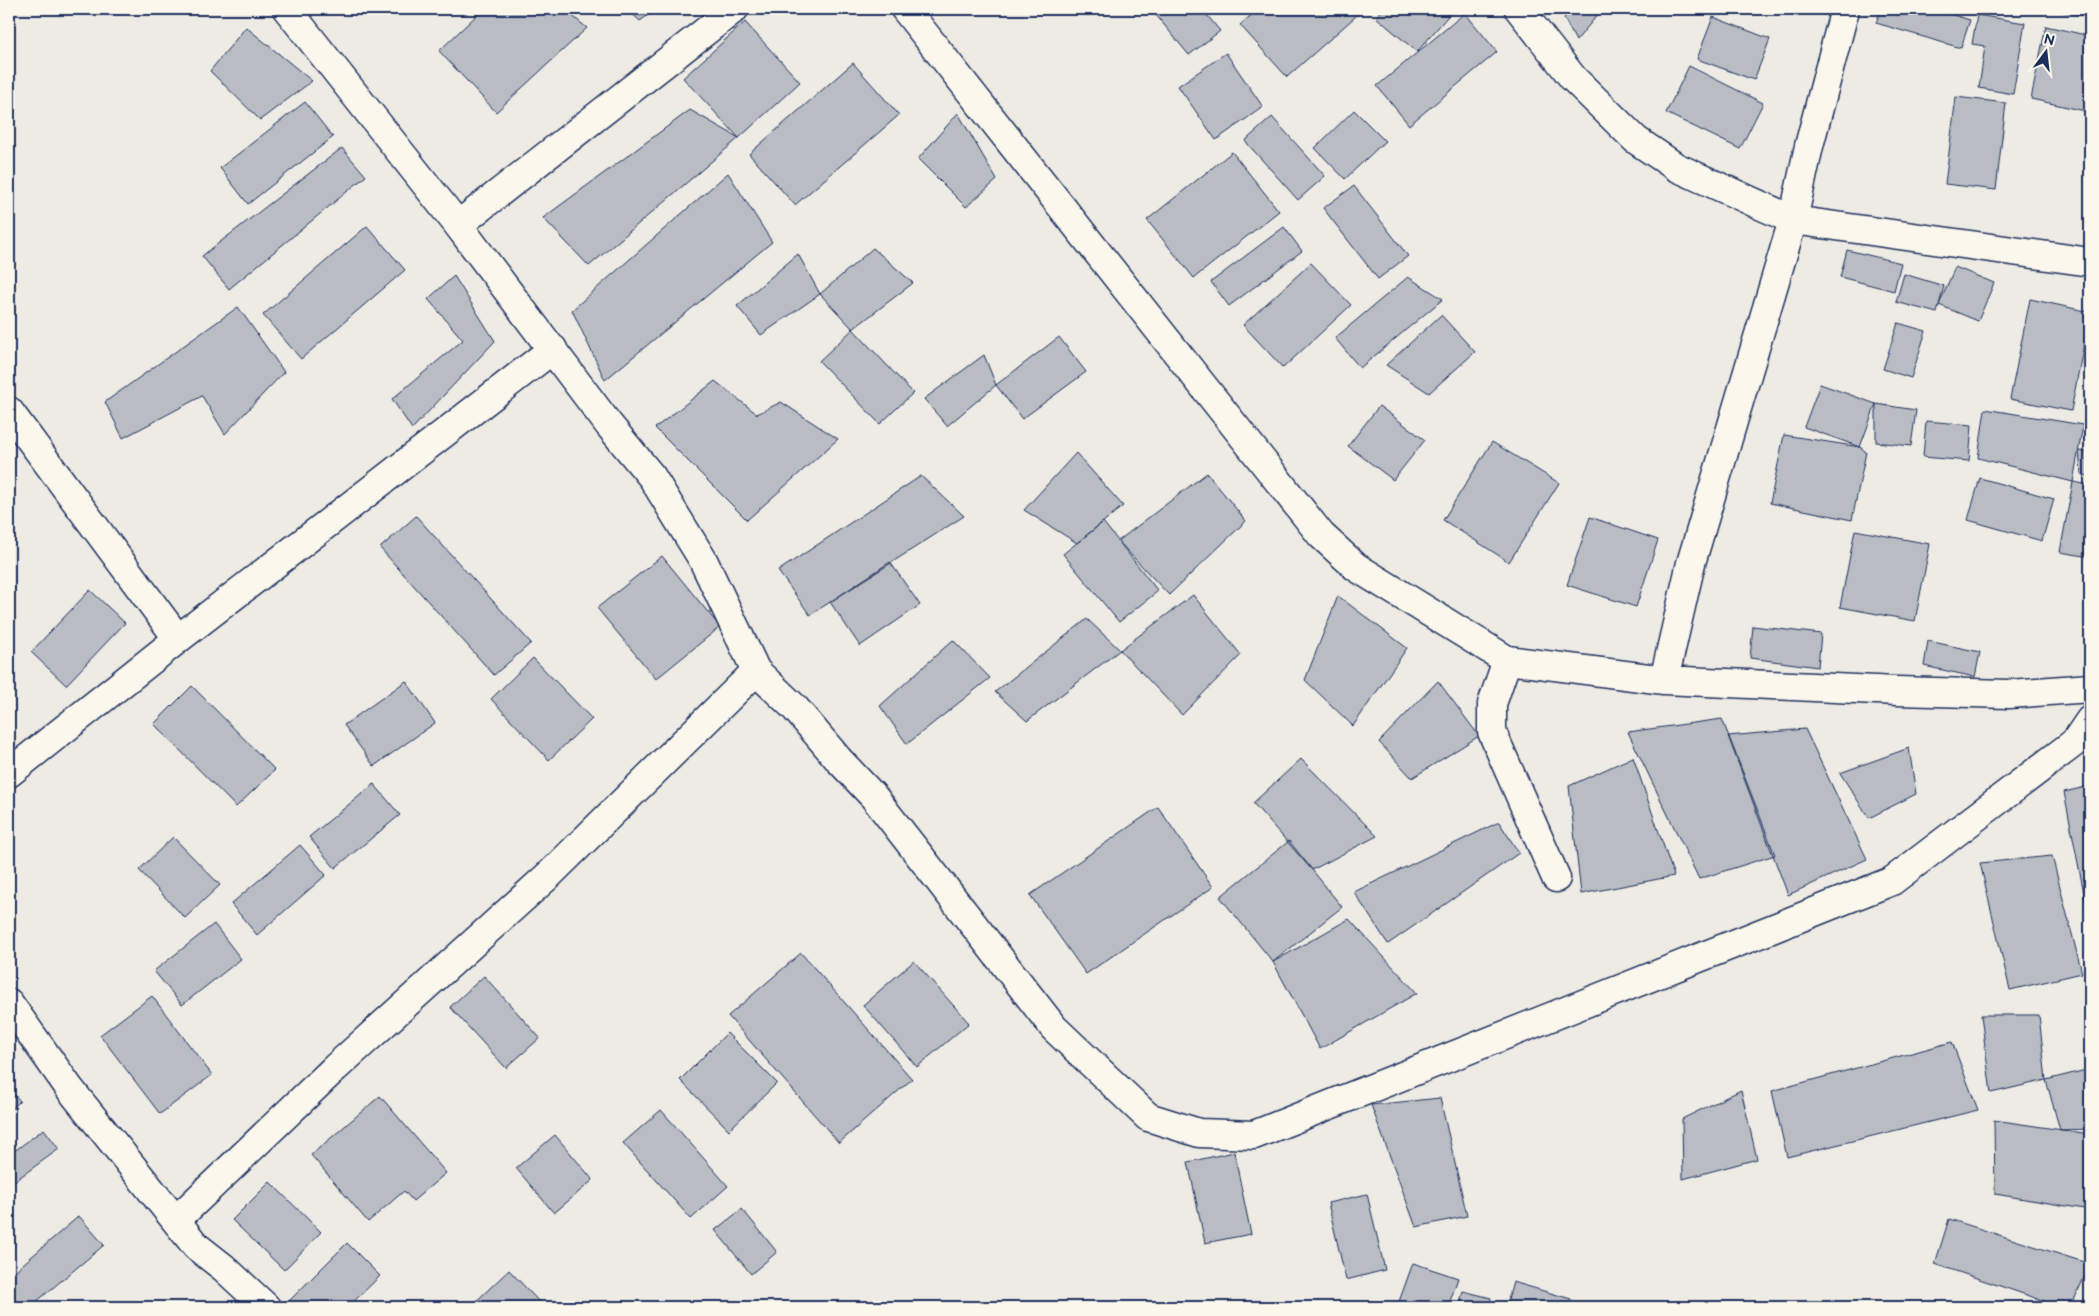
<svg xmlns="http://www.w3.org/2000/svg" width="2099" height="1316" font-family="'Balsamiq Sans',sans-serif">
<rect width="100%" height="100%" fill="#eeebe4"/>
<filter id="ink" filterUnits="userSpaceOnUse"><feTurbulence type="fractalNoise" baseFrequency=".02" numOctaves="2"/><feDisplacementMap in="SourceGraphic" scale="10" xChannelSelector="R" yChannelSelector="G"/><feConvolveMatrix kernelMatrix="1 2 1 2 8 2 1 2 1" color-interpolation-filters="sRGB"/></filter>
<g filter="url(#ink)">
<path fill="#b9bcc3" stroke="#1b2f5e" d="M 483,9 L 564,9 L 587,28 L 496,112 L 439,51 Z
M 627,9 L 657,9 L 640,21 Z
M 1151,9 L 1202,9 L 1220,31 L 1189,55 Z
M 1227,9 L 1238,9 L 1232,14 Z
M 1258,9 L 1364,9 L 1287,77 L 1240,25 Z
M 1383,9 L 1454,9 L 1417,52 L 1376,17 Z
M 1572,9 L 1595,9 L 1599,13 L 1576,41 L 1564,18 Z
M 1881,9 L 1933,9 L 1970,20 L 1961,48 L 1876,23 Z
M 2049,9 L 2090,9 L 2090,17 Z
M 1465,13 L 1497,52 L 1409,125 L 1377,86 Z
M 1977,15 L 2025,23 L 2013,94 L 1979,88 L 1985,46 L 1972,44 Z
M 1713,17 L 1770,39 L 1754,80 L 1697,59 Z
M 745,22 L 800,82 L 739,138 L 683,78 Z
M 2046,26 L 2090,36 L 2090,112 L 2031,99 Z
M 246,27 L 312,81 L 260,120 L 210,71 Z
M 1226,53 L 1263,107 L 1216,140 L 1178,86 Z
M 853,63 L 899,115 L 795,205 L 749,154 Z
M 1689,66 L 1763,103 L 1740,149 L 1666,113 Z
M 1956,97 L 2006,103 L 1996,190 L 1945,184 Z
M 305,102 L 333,137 L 248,204 L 220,168 Z
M 690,110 L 739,138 L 589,266 L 543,218 Z
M 1354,110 L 1385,141 L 1345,179 L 1315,148 Z
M 958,113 L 997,180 L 966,207 L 918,159 Z
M 1272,117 L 1325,176 L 1298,200 L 1245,141 Z
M 342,148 L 366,176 L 229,289 L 202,256 Z
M 1232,152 L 1279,211 L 1194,278 L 1147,220 Z
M 728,173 L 772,242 L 605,380 L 572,310 Z
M 1354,186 L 1408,256 L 1378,279 L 1323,208 Z
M 367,226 L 405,270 L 301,359 L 263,315 Z
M 1284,227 L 1302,251 L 1229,306 L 1211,282 Z
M 873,248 L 913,283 L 853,329 L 820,294 Z
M 1847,250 L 1901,263 L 1894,291 L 1840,277 Z
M 798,254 L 820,294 L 761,335 L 737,306 Z
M 1311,263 L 1351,305 L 1283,368 L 1243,325 Z
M 1955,267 L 1994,283 L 1978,321 L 1939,305 Z
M 1904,274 L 1944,286 L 1937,313 L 1896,302 Z
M 454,276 L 495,341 L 412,429 L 392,399 L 463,340 L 428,299 Z
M 1408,277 L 1443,299 L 1360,368 L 1335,338 Z
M 2030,299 L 2090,312 L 2071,411 L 2010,399 Z
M 238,307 L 284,372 L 225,434 L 202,396 L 123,438 L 105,402 Z
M 1441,315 L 1475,352 L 1429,393 L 1386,365 Z
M 1898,323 L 1926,331 L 1911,378 L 1883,369 Z
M 853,329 L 913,393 L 880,424 L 819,361 Z
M 1059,337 L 1086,372 L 1022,419 L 996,385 Z
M 984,355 L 996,385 L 947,426 L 924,399 Z
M 715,381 L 757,414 L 781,402 L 838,439 L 747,520 L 655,428 Z
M 1820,384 L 1876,404 L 1860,447 L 1804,427 Z
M 1876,404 L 1916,410 L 1911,446 L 1876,442 Z
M 1379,406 L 1425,440 L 1393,480 L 1348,446 Z
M 1985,409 L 2083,425 L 2073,482 L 1978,458 Z
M 1926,421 L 1972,425 L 1969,461 L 1923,457 Z
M 1784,435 L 1860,447 L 1866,452 L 1852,520 L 1770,503 Z
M 1492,442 L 1559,483 L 1509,562 L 1443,520 Z
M 2079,451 L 2090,453 L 2090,477 L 2081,474 Z
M 1076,453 L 1123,506 L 1077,543 L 1024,510 Z
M 1207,473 L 1246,521 L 1169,595 L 1118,541 Z
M 921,476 L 964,516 L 810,615 L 778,571 Z
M 1980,478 L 2054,499 L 2042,541 L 1968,520 Z
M 2073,482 L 2090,485 L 2090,557 L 2060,552 Z
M 416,516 L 531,643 L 494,675 L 380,548 Z
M 1590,517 L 1658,540 L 1636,607 L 1567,585 Z
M 1103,522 L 1158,591 L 1119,622 L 1063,554 Z
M 1855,530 L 1930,544 L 1915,621 L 1840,607 Z
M 662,556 L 720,627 L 656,679 L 597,608 Z
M 890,562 L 920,605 L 860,646 L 830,602 Z
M 90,590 L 125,623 L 66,685 L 31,652 Z
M 1193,595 L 1241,655 L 1182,715 L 1120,650 Z
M 1338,596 L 1407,648 L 1353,726 L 1305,680 Z
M 1087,619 L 1120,650 L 1027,721 L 995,692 Z
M 1753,626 L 1821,634 L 1818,667 L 1750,658 Z
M 9,634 L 15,641 L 9,648 Z
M 953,640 L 990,678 L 907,744 L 880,706 Z
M 1928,641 L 1980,652 L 1975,677 L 1924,666 Z
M 533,658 L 592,719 L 549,760 L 491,699 Z
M 406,681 L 435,723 L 374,766 L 344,725 Z
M 1438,681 L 1479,736 L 1412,778 L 1379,742 Z
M 192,686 L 275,770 L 236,807 L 154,724 Z
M 1722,719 L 1775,855 L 1699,879 L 1628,732 Z
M 1805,729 L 1867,859 L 1788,895 L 1728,736 Z
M 1909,748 L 1916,794 L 1869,818 L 1840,773 Z
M 1633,757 L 1674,876 L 1581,894 L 1569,786 Z
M 1301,759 L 1377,836 L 1312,870 L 1253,803 Z
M 374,784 L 400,815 L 335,868 L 309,837 Z
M 2090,786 L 2090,918 L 2089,919 L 2064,792 Z
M 1158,807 L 1213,887 L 1086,974 L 1030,895 Z
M 1499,822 L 1519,853 L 1388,944 L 1354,892 Z
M 173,837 L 220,885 L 185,918 L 139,870 Z
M 1289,841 L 1342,907 L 1273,962 L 1220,897 Z
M 300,845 L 326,875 L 257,935 L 231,904 Z
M 2052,856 L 2082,973 L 2010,990 L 1980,863 Z
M 1349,919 L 1417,993 L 1320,1049 L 1273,962 Z
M 214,924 L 241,959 L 182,1005 L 154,971 Z
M 801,953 L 912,1079 L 839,1143 L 728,1016 Z
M 914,961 L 969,1023 L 917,1067 L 863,1005 Z
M 484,976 L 540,1038 L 506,1068 L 450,1007 Z
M 152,996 L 212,1075 L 160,1114 L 100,1035 Z
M 1981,1015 L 2039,1015 L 2046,1080 L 1991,1093 Z
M 727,1033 L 777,1083 L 729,1130 L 680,1080 Z
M 1952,1042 L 1978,1110 L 1787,1157 L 1772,1091 Z
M 2090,1069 L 2090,1129 L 2060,1130 L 2046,1080 Z
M 9,1088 L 20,1101 L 9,1112 Z
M 1741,1090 L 1757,1159 L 1683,1179 L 1682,1119 Z
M 380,1096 L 446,1173 L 413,1201 L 404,1191 L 368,1222 L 311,1155 Z
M 1440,1098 L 1467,1216 L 1416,1227 L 1371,1105 Z
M 661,1110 L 728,1186 L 691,1219 L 623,1143 Z
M 1994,1120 L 2090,1134 L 2090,1210 L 1995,1194 Z
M 44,1129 L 59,1149 L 9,1185 L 9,1155 Z
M 555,1135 L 593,1180 L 554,1213 L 516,1168 Z
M 1234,1152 L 1251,1234 L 1205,1243 L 1188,1162 Z
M 270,1182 L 321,1232 L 284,1270 L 232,1220 Z
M 1367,1194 L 1385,1270 L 1346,1280 L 1328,1203 Z
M 742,1209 L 777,1252 L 751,1274 L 715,1230 Z
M 79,1216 L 104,1245 L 30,1307 L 9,1307 L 9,1276 Z
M 1949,1219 L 2090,1264 L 2071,1307 L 2062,1307 L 1935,1264 Z
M 347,1243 L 380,1276 L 348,1307 L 283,1307 Z
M 1413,1263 L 1458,1278 L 1448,1307 L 1397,1307 Z
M 509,1270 L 544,1307 L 470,1307 Z
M 1513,1282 L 1571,1299 L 1568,1307 L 1506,1307 Z
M 1463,1291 L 1491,1298 L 1489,1307 L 1459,1307 Z"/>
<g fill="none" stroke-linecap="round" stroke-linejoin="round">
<g stroke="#1b2f5e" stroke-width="31">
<path id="minor" d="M 287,9 L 458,225 L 609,425 L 652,477 L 703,560 L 756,671 L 795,708 L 839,760 L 874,797 L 1054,1028 L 1148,1117 L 1199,1133 L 1254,1135 L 1892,881 L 2075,742 L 2090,720
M 905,9 L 1321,535 L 1356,567 L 1507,660 L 1664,680 L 1897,691 L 2009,694 L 2090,688
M 1519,9 L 1573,78 L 1636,140 L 1676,167 L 1793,220 L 2090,262
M 458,225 L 734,9
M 9,411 L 178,639
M 1507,660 L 1492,704 L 1492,732 L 1556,878
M 1664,680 L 1691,563 L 1793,220 L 1809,146 L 1845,9
M 9,773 L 178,639 L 553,349
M 9,1003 L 70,1089 L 196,1246 L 224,1268 L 266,1307
M 176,1220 L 335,1068 L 551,873 L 756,671"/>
</g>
<use href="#minor" stroke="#fbf7ec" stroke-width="28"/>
</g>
</g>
<rect width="2099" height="1316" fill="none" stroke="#fbf7ec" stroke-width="30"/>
<rect x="15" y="15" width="2069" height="1286" fill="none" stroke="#1b2f5e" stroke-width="2" filter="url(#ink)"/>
<g transform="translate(2046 52) rotate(15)" stroke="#fbf7ec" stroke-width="4" paint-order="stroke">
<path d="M0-4L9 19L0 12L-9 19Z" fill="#1b2f5e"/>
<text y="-8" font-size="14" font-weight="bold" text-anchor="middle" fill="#1b2f5e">N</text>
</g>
</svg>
